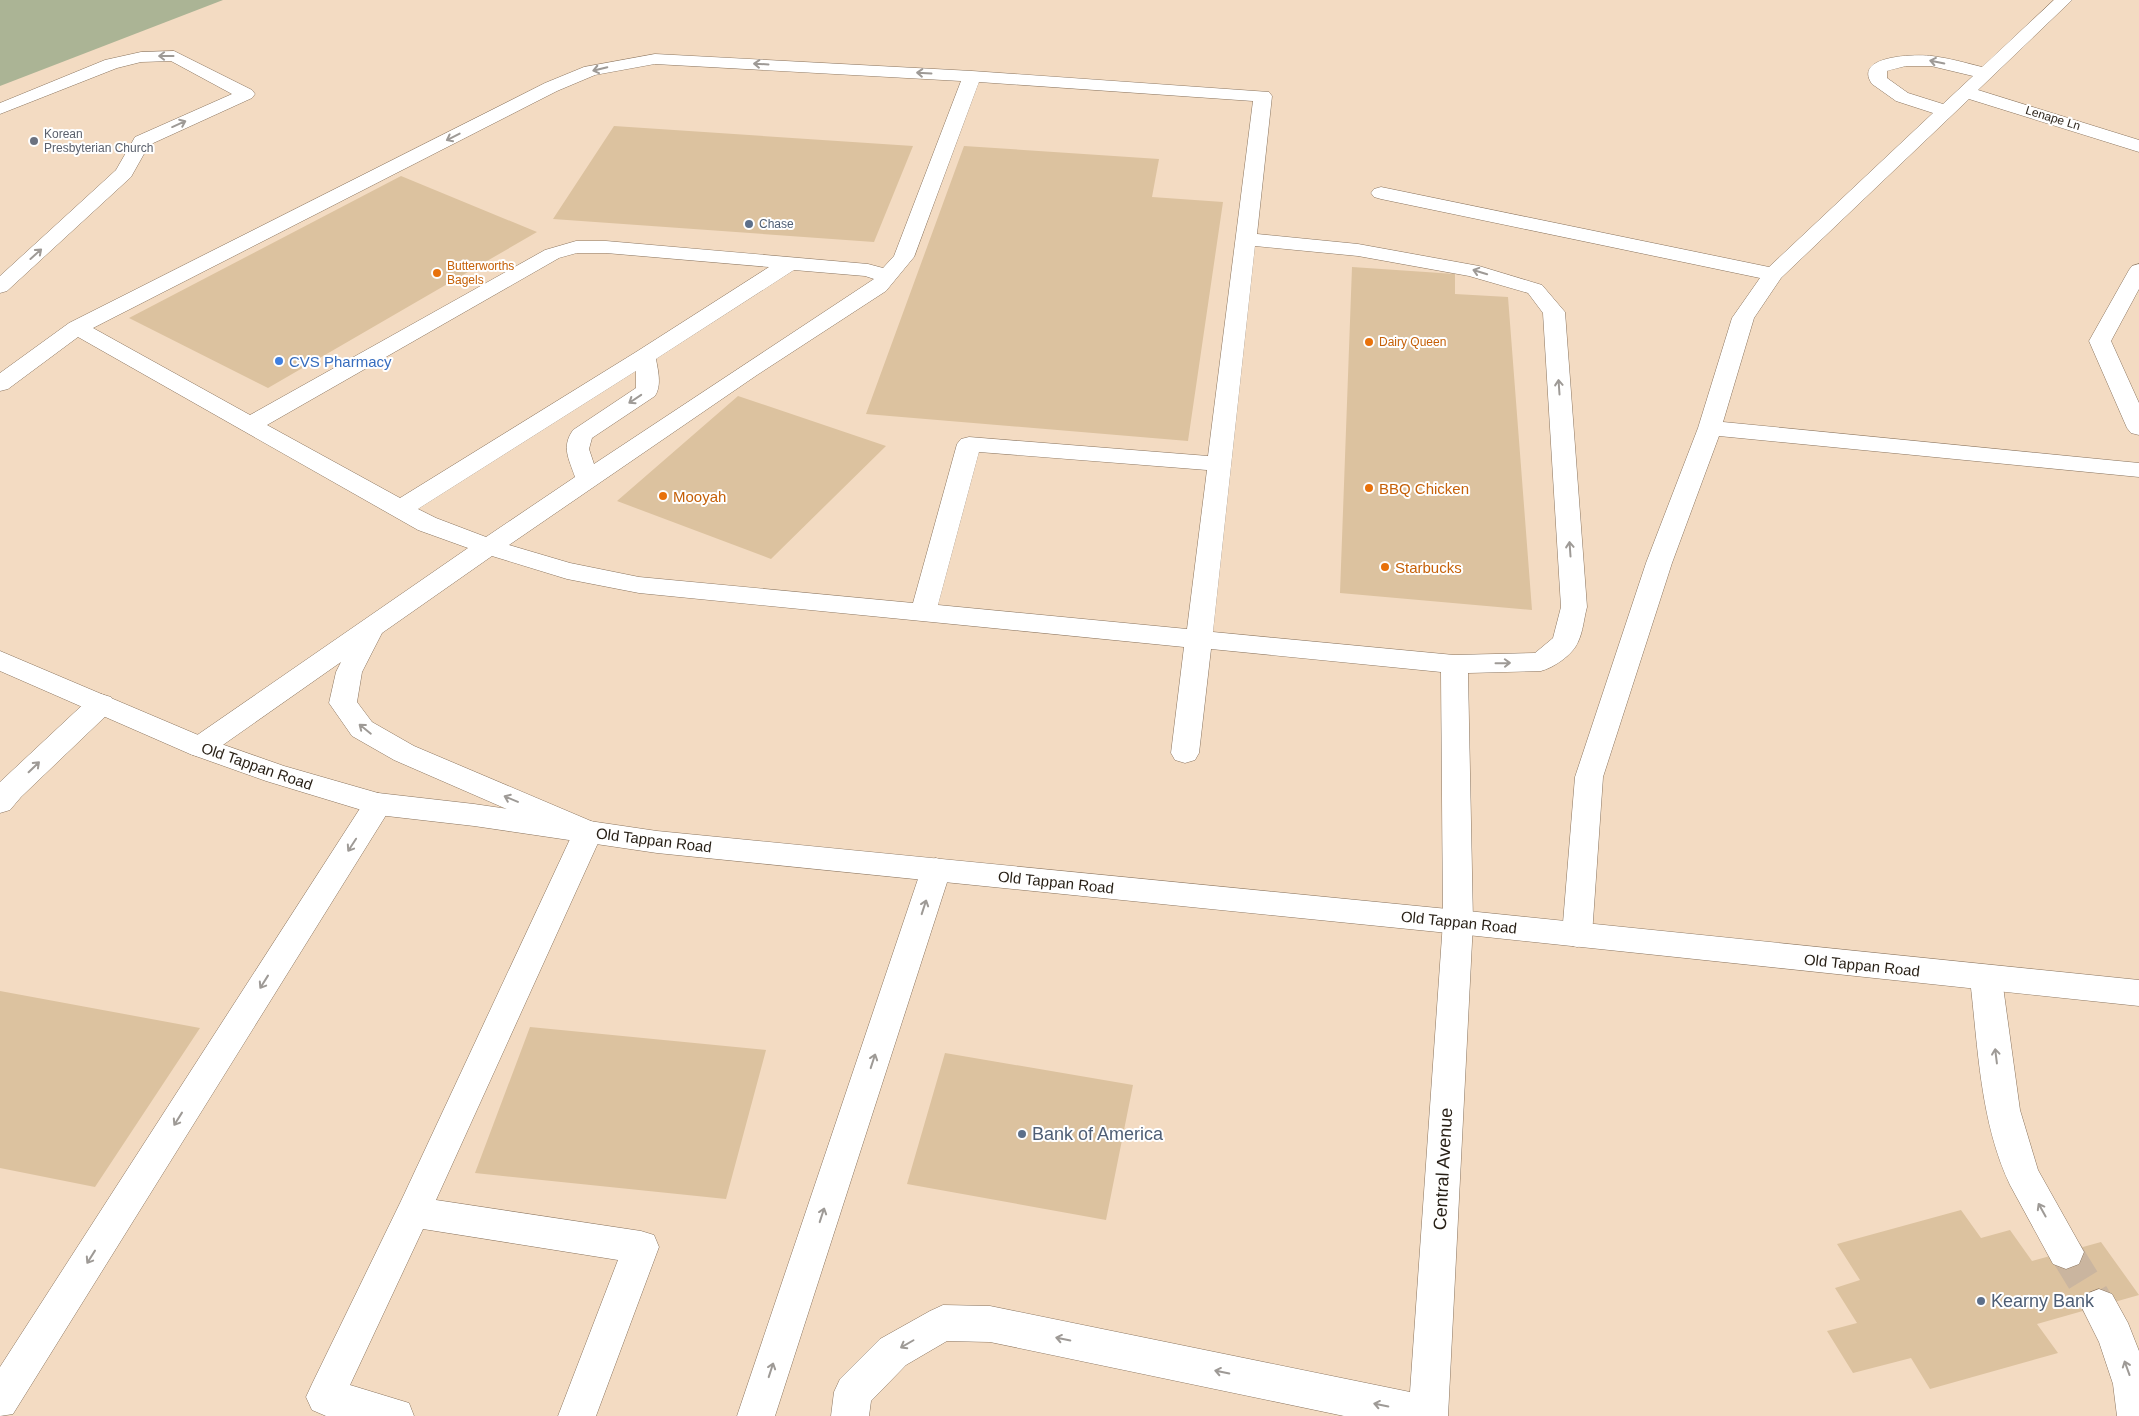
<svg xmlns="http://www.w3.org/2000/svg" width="2139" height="1416" font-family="Helvetica,sans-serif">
<rect width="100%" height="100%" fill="#f3dbc2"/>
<path fill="#abb495" d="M 0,0 L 223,0 L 0,86 Z"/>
<path fill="#dcc29f" d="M 614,126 L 913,146 L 874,242 L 553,219 Z
M 964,146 L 1159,159 L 1152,197 L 1223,202 L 1188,441 L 866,414 Z
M 401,176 L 537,232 L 268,388 L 129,318 Z
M 1352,267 L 1455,274 L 1455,294 L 1508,297 L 1532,610 L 1340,593 Z
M 738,396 L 886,446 L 771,559 L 617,501 Z
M 0,991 L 200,1028 L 95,1187 L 0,1168 Z
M 530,1027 L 766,1050 L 726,1199 L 475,1173 Z
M 945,1053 L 1133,1085 L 1106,1220 L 907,1184 Z
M 1961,1210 L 1981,1238 L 2010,1230 L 2032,1261 L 2101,1242 L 2139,1295 L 2037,1324 L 2058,1353 L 1930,1389 L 1911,1358 L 1853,1373 L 1827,1331 L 1857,1323 L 1835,1288 L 1860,1280 L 1837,1244 Z"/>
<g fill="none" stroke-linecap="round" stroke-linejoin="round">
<path stroke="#cab59f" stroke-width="33" stroke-dasharray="33 17" stroke-linecap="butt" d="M 2066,1252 L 2099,1306"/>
<g stroke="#8a745e" stroke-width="1">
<path id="minor" d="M 2054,0 L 2072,0 L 1978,90 L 2139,140 L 2139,152 L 1969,99 L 1781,278 L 1754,318 L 1723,422 L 2139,463 L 2139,477 L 1719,436 L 1672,563 L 1603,777 L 1592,935 L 1588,944 L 1577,947 L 1566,944 L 1562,935 L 1575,777 L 1646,563 L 1698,428 L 1732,318 L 1760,278 L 1381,199 L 1374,197 L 1371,193 L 1374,189 L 1381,187 L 1769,267 L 1933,113 L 1896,101 L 1872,84 C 1852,55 1917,54 1932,56 C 1949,58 1966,63 1982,67 ZM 1906,66 L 1931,66 L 1973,76 L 1943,104 L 1908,93 L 1887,78 L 1887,71 Z
M 174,51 L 252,90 L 255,94 L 252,98 L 149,145 L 131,177 L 7,291 L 0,293 L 0,276 L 116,170 L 135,137 L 232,94 L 171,61 L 141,62 L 117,68 L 0,114 L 0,103 L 105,60 L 141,52 Z
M 655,54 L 972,71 L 1269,92 L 1272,96 L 1257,234 L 1358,244 L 1479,266 L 1542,285 L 1565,312 L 1587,607 C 1584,618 1583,632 1578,642 C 1573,655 1553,668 1541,671 L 1468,673 L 1473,922 L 1448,1416 L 1344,1416 L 990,1342 L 947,1341 L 906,1365 L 871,1401 L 869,1416 L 831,1416 L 834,1392 L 840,1379 L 880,1339 L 930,1311 L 943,1305 L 990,1306 L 1410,1392 L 1443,922 L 1441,672 L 1211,649 L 1199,753 L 1195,760 L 1185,763 L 1175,760 L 1171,753 L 1184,647 L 639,593 L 567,579 L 492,556 L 382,633 L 362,672 L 357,702 L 372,722 L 414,746 L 598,824 L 603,832 L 436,1200 L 641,1231 L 654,1235 L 659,1247 L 596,1416 L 558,1416 L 618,1260 L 423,1229 L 350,1385 L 409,1403 L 414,1416 L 326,1416 L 312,1410 L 306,1397 L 312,1384 L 401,1201 L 571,837 L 394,760 L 352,736 L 329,703 L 336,672 L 341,662 L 210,754 L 200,757 L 190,754 L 186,747 L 190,740 L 468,548 L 418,530 L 78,337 L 8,389 L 0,391 L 0,373 L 69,323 L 545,83 L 584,67 ZM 655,64 L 961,81 L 894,256 L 883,268 L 868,264 L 606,241 L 576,241 L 545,250 L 250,415 L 93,328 L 557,91 L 595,75 ZM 979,82 L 1253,101 L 1208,456 L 969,437 L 961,439 L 957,444 L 913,603 L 639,577 L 570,563 L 509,545 L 757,375 L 886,291 L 914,257 ZM 1255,246 L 1358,256 L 1469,276 L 1528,293 L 1543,313 L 1561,607 L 1553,638 L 1535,653 L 1454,655 L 1213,632 ZM 577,253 L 606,253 L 769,267 L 636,352 L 400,498 L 267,425 L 559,258 ZM 794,270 L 865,276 L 874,279 L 594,464 L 589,449 L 592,438 L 655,396 C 662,385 658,371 656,359 ZM 636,371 L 636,388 L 573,430 C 561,447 569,459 575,477 L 486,537 L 436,518 L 418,509 ZM 979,452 L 1207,470 L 1187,629 L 938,605 Z
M 2139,264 L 2139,289 L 2111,341 L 2139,403 L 2139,435 L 2131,433 L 2127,428 L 2089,341 L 2129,270 L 2132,266 Z
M 101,694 L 111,697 L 115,704 L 111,711 L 21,797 L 10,810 L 0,813 L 0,782 L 91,697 Z
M 378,793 L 388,796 L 392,804 L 388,812 L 13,1414 L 0,1416 L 0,1367 L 368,796 Z
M 936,858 L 947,862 L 951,870 L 775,1416 L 737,1416 L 921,870 L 925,862 Z
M 1986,966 L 1997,970 L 2002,979 L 2020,1110 L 2038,1170 L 2084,1252 L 2079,1264 L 2066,1269 L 2053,1264 L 2010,1185 C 1980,1122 1978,1047 1970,979 L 1975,970 Z
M 2099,1289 L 2112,1294 L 2128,1323 L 2139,1351 L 2139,1416 L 2117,1416 L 2113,1384 L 2099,1342 L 2081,1306 L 2086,1294 Z"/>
</g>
<g stroke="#8a745e" stroke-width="1">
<path id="major" d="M 0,651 L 210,740 L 284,766 L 378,793 L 474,804 L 657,831 L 1458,910 L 2139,980 L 2139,1006 L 1458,934 L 657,853 L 474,826 L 378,815 L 266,781 L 190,754 L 0,671 Z"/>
</g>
<use href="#minor" fill="#fff" fill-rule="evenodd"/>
<use href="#major" fill="#fff" fill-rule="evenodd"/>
</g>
<defs><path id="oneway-shaft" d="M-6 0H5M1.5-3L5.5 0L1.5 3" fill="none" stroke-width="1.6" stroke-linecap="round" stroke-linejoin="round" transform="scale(1.25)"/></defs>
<g stroke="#9e9a96">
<use href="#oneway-shaft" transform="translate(166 56) rotate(180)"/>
<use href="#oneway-shaft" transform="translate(1937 62) rotate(-168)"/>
<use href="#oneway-shaft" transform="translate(761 64) rotate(-177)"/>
<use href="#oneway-shaft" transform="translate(600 69) rotate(167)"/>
<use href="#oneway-shaft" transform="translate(924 73) rotate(-177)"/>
<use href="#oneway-shaft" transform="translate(179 124) rotate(-24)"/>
<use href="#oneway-shaft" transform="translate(453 137) rotate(153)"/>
<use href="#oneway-shaft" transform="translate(36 254) rotate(-42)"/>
<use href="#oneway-shaft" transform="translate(1480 272) rotate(-163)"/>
<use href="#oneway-shaft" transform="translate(1559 387) rotate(-94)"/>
<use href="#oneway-shaft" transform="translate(635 399) rotate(146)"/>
<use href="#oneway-shaft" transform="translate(1570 549) rotate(-94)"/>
<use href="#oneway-shaft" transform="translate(1503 663) rotate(-1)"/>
<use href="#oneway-shaft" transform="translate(365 729) rotate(-141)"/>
<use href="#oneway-shaft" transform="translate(34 767) rotate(-44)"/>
<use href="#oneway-shaft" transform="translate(511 799) rotate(-157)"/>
<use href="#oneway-shaft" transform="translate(352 845) rotate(123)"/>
<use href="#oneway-shaft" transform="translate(924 907) rotate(-72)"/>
<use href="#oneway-shaft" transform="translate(264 982) rotate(122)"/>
<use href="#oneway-shaft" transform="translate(1996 1056) rotate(-97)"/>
<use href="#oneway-shaft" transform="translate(873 1061) rotate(-72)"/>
<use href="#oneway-shaft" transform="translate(178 1119) rotate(122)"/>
<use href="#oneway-shaft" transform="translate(2042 1210) rotate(-119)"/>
<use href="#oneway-shaft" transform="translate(822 1215) rotate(-72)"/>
<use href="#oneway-shaft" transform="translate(91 1257) rotate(122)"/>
<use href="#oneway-shaft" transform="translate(1063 1339) rotate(-168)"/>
<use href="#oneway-shaft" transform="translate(907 1344) rotate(150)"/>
<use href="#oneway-shaft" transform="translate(2127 1368) rotate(-110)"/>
<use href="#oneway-shaft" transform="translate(771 1370) rotate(-72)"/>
<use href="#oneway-shaft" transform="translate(1222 1372) rotate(-168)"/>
<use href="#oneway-shaft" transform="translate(1381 1405) rotate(-168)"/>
</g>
<circle fill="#6b7280" stroke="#fff" stroke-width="2" cx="34" cy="141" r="5"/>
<g fill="#5c6f8a" stroke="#fff" stroke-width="2">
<circle cx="749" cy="224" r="5"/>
<circle cx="1022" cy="1134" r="5"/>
<circle cx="1981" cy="1301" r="5"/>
</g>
<g fill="#e8710a" stroke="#fff" stroke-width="2">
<circle cx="437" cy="273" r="5"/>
<circle cx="1369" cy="342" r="5"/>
<circle cx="1369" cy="488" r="5"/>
<circle cx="663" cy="496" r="5"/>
<circle cx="1385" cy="567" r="5"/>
</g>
<circle fill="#3f7fe0" stroke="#fff" stroke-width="2" cx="279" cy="361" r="5"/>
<g text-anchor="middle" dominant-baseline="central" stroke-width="4" stroke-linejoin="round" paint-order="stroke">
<g font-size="12" fill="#271f15" stroke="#fff">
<text transform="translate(2053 118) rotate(17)">Lenape Ln</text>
</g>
<g font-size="12" fill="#5b616d" stroke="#fff" text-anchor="start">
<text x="44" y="134">Korean<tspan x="44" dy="14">Presbyterian Church</tspan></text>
</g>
<g font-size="12" fill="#4e5e75" stroke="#fff" text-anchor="start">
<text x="759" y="224">Chase</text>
</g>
<g font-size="12" fill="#c56008" stroke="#fff" text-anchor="start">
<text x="447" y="266">Butterworths<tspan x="447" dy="14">Bagels</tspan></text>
<text x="1379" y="342">Dairy Queen</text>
</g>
<g font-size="15" fill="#366cbe" stroke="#fff" text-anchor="start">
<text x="289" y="361">CVS Pharmacy</text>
</g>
<g font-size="15" fill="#c56008" stroke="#fff" text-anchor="start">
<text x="1379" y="488">BBQ Chicken</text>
<text x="673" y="496">Mooyah</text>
<text x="1395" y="567">Starbucks</text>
</g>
<g font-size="15" fill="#271f15" stroke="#fff">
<text transform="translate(257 766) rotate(19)">Old Tappan Road</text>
<text transform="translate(654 840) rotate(7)">Old Tappan Road</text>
<text transform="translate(1056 882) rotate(6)">Old Tappan Road</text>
<text transform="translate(1459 922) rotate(6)">Old Tappan Road</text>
<text transform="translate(1862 965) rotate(6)">Old Tappan Road</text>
</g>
<g font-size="18" fill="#4e5e75" stroke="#fff" text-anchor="start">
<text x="1032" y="1134">Bank of America</text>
<text x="1991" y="1301">Kearny Bank</text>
</g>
<g font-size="18" fill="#271f15" stroke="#fff">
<text transform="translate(1443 1169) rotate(-87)">Central Avenue</text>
</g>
</g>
</svg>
